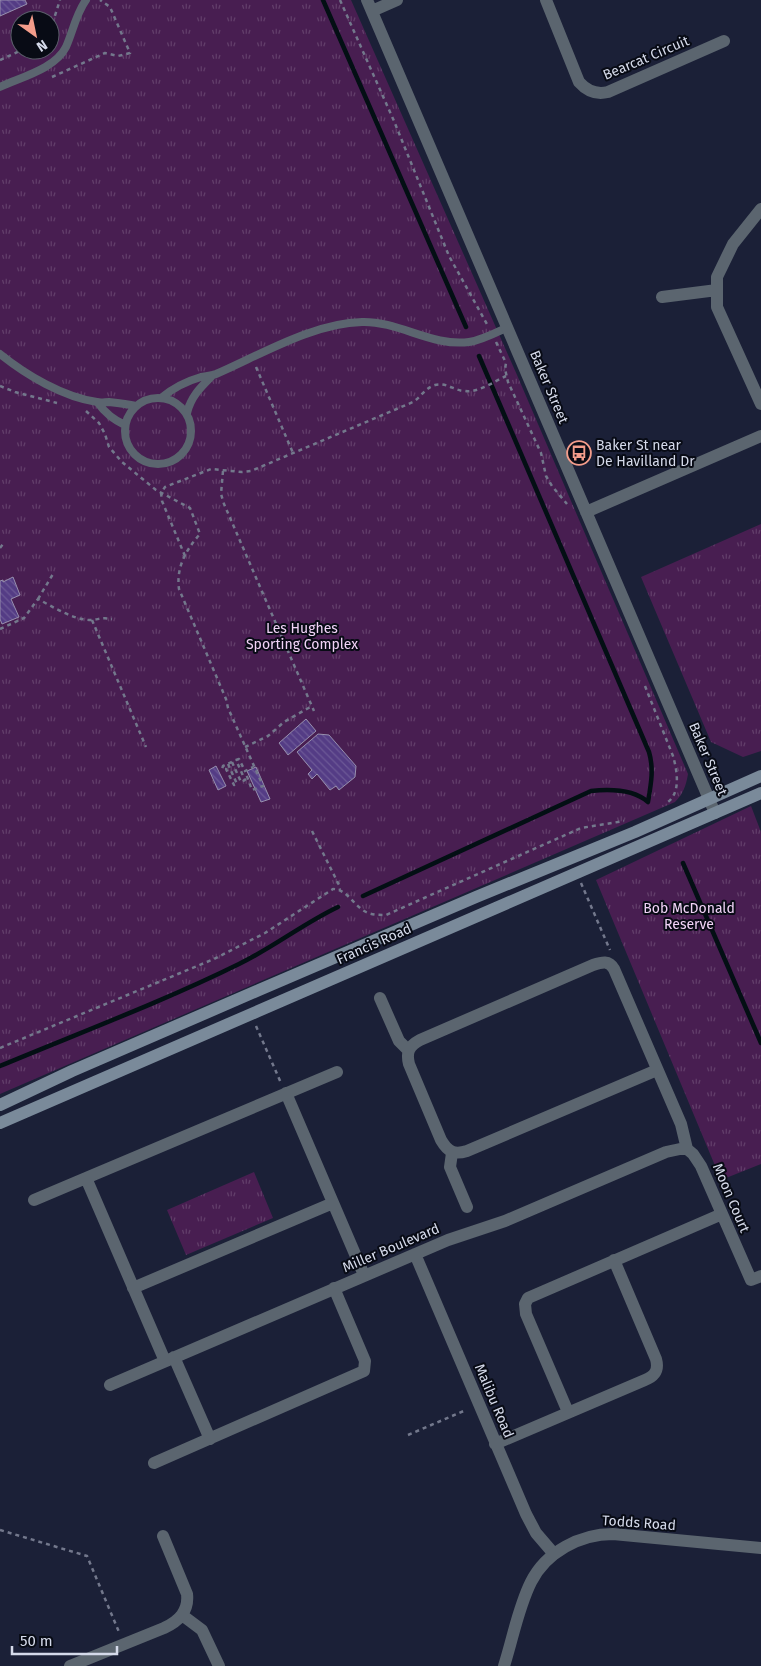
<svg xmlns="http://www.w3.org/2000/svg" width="761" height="1666" font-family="'Fira Sans',sans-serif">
<defs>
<pattern id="park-tufts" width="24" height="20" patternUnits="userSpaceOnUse" patternTransform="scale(1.25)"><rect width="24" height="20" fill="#481e51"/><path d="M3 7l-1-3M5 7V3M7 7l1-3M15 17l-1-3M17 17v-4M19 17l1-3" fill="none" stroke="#623e6a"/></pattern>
<pattern id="building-back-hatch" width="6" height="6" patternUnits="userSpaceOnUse" patternTransform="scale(1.25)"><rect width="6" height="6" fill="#543c85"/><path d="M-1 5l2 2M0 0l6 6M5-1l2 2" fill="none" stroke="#6c5896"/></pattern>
</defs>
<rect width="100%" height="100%" fill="#1b2037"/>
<path fill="url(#park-tufts)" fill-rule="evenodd" d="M 0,0 L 351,0 L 517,375 L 688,774 C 686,786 683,794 675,802 L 0,1094 ZM 20,20 L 50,20 L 50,50 L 20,50 Z
M 761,524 L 761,751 L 743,757 L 711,742 L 641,577 Z
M 751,806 L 761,832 L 761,1164 L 721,1180 L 596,880 Z
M 254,1172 L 273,1218 L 186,1255 L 167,1210 Z"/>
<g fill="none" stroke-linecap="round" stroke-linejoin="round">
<path stroke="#030f14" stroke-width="4.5" d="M 323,0 L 466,327
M 683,863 L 761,1043
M 363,896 L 591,791 C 610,789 633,789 648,802 C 651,784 654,769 649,752 L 479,356
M 0,1066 C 79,1033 162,1002 239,964 C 274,947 304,923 338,907"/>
</g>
<path fill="url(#building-back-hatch)" stroke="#9790ae" d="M 0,0 L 25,0 L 27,4 L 0,16 Z
M 13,577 L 20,595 L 11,599 L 19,617 L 2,624 L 0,619 L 0,581 L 3,580 L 3,582 Z
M 306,719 L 316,731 L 288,755 L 279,743 Z
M 318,734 L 329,735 L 356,766 L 355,777 L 339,790 L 336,786 L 330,790 L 317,774 L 312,779 L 308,774 L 312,770 L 297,752 Z
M 216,766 L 226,786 L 218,790 L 209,770 Z
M 256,767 L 270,799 L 261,802 L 247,771 Z"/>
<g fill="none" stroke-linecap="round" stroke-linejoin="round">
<path stroke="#73788c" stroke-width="2.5" stroke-dasharray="4 4" stroke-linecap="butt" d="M 340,0 L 394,121 L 449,256 L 488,326
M 50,31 L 60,0
M 0,60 L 22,50
M 52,77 L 105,53 L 118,56 L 130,53 L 110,7 L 100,0
M 496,342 L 506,363 L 505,369 L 508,382 L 541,453 L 546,476 L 552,486 L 567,504
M 256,367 L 293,453
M 0,386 L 15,392 L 57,403
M 86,411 L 99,423 L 105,434 L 109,447 L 122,462 L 156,490 L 190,508 L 200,534 C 186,550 176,567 179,589 L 226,699 L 228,708 L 263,786 L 252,790 L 245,771 L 253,767
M 223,471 L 221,494 L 224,504 L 314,711
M 0,548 L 3,544
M 185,556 L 162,501 L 161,493 L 165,487 L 211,469 L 242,472 L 251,471 L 413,402 C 421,397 425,388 435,385 C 447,382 454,391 465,391 C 478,393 495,381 506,376
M 38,599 L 53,574
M 92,620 L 146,747
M 0,629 L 24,618 L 38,599 C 53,607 72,619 89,620 C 98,620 101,617 112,619
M 645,686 L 673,756 C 677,770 681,792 668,802
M 245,747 L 268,736 L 284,722 L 312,706
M 236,760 L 239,759 L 245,771
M 232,762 L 241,782 L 245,780 L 236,760
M 228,764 L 237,784 L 234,785 L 226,769 L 222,769 L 223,766 L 236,760
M 312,831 L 339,885 L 340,890
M 581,883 L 610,950
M 256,1026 L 281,1083
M 0,1048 L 214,959 L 265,933 L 333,889 C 347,889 354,906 366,912 C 372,915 379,915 386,915 L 581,828 L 624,821
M 408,1435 L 466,1410
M 0,1530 L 87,1556 L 119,1632"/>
<path stroke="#5b656f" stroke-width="8" d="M 0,87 C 21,77 55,69 66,47 C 73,31 76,14 86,0
M 0,354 C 26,375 63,397 97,402 C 101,403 105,402 109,402 C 118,403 127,404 136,406
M125 431a33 33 0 1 1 66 0a33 33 0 1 1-66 0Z
M 161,398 C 173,388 187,381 201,377 C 206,376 211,376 216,374 C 260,355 313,323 362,322 C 399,321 432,347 469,342 C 482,340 495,333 508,327
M 98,403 C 105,413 114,420 125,425
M 187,413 C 191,396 201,387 213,375"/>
<path stroke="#5b656f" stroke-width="12" d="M 367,0 L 715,813
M 546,0 L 579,82 C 587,91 596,95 608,92 L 724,41
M 372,11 L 397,0
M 761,209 L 733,244 L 717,277 L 717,307 L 761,404
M 662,297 L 717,290
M 586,512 L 761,436
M 380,998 L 399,1041 L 408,1050
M 657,1070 L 467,1151 C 454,1155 448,1152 441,1140 L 409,1064 C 406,1052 409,1046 420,1040 L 593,965 C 602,962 609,960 614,969 L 681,1124 L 687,1149
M 286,1093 L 364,1275
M 687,1149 L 693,1154 L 701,1166 L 751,1280 L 761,1276
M 452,1153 L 450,1167 L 467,1207
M 34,1200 L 86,1178
M 415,1254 L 526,1514 L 536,1533 L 554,1554
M 133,1288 L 333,1203
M 174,1357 L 210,1439
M 165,1361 L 86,1178 L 337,1072
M 110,1385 L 448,1240 L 505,1221 L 666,1152 L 680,1149 L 687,1149
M 568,1412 L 526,1314 L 525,1304 L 528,1298 L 722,1214
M 495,1444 L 645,1380 C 655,1376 659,1370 656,1359 L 614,1260
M 154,1463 L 364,1371 L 365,1361 L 334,1288
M 182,1615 L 202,1630 L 219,1666
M 70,1666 L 164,1628 C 179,1621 189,1611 187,1594 L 163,1536"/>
<path stroke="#5b656f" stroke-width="12" d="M 504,1666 C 513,1638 518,1608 531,1582 C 546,1552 580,1534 613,1534 L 761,1548"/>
<path stroke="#7a8a9a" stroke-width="12" d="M 0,1105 L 72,1071 L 259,990 L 476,897 L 635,832 L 761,776
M 0,1123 L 761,793"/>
</g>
<defs>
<g id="bus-ring" transform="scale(1.25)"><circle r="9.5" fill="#080b15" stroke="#f49d8b" stroke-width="1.5"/><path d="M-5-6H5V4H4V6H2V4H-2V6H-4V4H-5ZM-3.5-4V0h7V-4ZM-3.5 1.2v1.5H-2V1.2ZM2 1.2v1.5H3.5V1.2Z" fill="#f49d8b"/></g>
</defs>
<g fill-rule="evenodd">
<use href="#bus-ring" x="579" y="453"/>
</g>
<g text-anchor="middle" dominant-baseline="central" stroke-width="4" stroke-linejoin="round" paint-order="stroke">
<g font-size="14" fill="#d5daea" stroke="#080b15">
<text transform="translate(646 58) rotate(-23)">Bearcat Circuit</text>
<text transform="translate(549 387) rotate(67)">Baker Street</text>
<text transform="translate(708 759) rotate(67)">Baker Street</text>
<text transform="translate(374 944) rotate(-24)">Francis Road</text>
<text transform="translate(731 1198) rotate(67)">Moon Court</text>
<text transform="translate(391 1248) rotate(-23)">Miller Boulevard</text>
<text transform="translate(494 1401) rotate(67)">Malibu Road</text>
<text transform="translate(639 1523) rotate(4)">Todds Road</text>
</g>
<g font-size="14" fill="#d5daea" stroke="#080b15" text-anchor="start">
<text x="596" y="445">Baker St near<tspan x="596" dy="16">De Havilland Dr</tspan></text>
</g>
<g font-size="14" fill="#f1d3f7" stroke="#080b15">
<text x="302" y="628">Les Hughes<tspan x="302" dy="16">Sporting Complex</tspan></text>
<text x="689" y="908">Bob McDonald<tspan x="689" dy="16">Reserve</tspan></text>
</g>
</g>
<g transform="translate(35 35) rotate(147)"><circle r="24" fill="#080b15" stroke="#5a5e6a"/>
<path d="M0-4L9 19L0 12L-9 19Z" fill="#f49d8b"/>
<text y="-8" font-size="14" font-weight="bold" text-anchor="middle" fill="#d5daea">N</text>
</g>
<path d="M12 1646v8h105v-8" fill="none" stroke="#d5daea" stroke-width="2.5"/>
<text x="20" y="1646" font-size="15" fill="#d5daea" stroke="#080b15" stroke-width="4" paint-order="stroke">50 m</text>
</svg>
